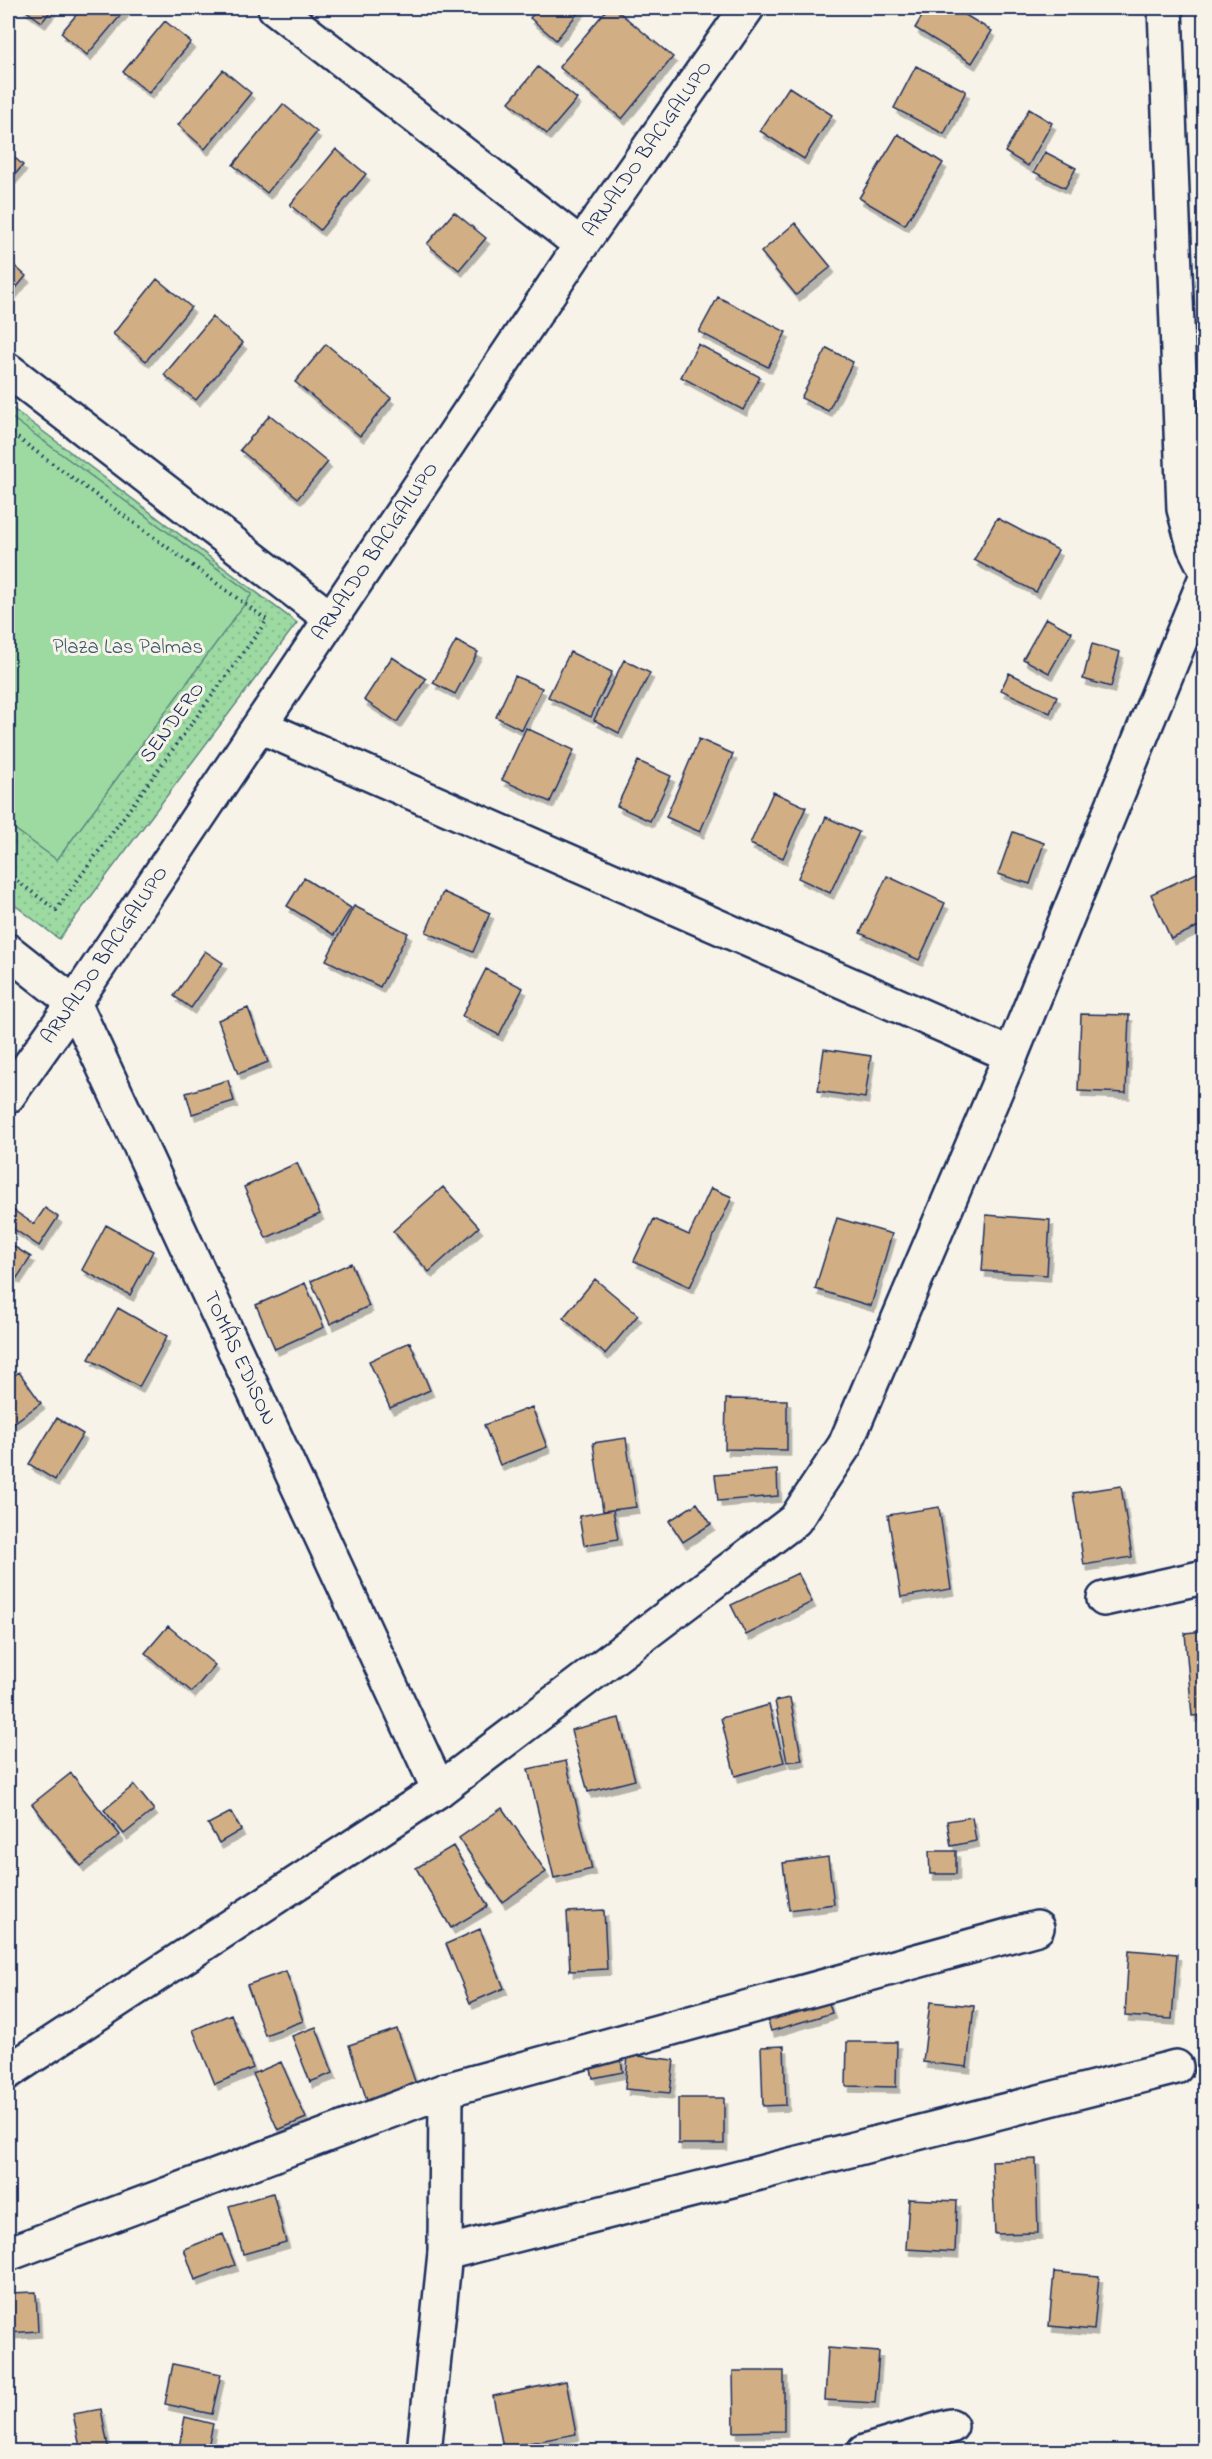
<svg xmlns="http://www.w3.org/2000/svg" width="1212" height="2459" font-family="'Indie Flower',sans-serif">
<defs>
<pattern id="park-dots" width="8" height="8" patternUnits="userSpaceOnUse" patternTransform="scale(1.5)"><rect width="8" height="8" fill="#9cdaa2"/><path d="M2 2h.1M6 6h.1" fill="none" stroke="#86bb8e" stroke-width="1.8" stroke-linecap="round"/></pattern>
<filter id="shadow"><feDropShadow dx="3.5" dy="6" stdDeviation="0" flood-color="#0004"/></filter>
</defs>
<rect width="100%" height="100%" fill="#f7f3e8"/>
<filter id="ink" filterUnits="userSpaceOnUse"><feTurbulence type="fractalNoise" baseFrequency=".0167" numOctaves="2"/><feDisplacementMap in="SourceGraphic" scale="12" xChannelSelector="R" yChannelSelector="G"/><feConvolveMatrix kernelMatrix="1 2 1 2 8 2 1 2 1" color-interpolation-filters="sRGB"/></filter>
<g filter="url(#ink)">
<path fill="url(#park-dots)" stroke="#5c8480" stroke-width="1.5" d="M 8,405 L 297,623 L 59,939 L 8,900 Z"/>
<path fill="#9cdaa2" stroke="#5c8480" stroke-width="1.5" d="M 8,415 L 252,594 L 57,860 L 8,824 Z"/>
<path fill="#d1ae84" stroke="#1b2f5e" stroke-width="1.5" filter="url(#shadow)" d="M 22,8 L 53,8 L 42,22 Z
M 82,8 L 127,8 L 87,55 L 61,33 Z
M 539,8 L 582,8 L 556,40 L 530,18 Z
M 608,8 L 614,8 L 673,57 L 622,119 L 559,67 Z
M 927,8 L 954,8 L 992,31 L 972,63 L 915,28 Z
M 165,21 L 191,42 L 149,93 L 123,72 Z
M 916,66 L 966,91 L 944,134 L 894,108 Z
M 538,67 L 577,99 L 547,134 L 509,102 Z
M 223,70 L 251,93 L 205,149 L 178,125 Z
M 789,87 L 832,115 L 804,159 L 760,131 Z
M 283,104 L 317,132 L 267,193 L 233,165 Z
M 1029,109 L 1052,123 L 1028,166 L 1005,152 Z
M 898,134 L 943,163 L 905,225 L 859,198 Z
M 336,149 L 366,174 L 320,230 L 290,205 Z
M 8,152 L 23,165 L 8,183 Z
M 1045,152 L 1076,168 L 1065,188 L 1034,172 Z
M 454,212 L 486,238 L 459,270 L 427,244 Z
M 795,223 L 831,267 L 796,295 L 761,252 Z
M 8,260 L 26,276 L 8,298 Z
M 157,279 L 191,307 L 146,361 L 113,334 Z
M 718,297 L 786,332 L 768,367 L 699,332 Z
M 212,317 L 243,343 L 196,400 L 164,375 Z
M 326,344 L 391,398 L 360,436 L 295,382 Z
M 698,344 L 760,377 L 743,410 L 681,377 Z
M 827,348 L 853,362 L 828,411 L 801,398 Z
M 270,415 L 328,462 L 298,498 L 240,450 Z
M 997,518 L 1058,550 L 1036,592 L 974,560 Z
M 1046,618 L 1072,632 L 1049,673 L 1023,659 Z
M 456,641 L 478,652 L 455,694 L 433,683 Z
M 1092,644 L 1120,652 L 1111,687 L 1083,679 Z
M 570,652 L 612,672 L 591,717 L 548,697 Z
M 392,657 L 426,679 L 397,722 L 364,700 Z
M 624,660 L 650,673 L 619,733 L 594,720 Z
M 1009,673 L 1057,696 L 1050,713 L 1001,690 Z
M 515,676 L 542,688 L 522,730 L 496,717 Z
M 526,728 L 574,750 L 550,802 L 502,780 Z
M 699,739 L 733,754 L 700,832 L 666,817 Z
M 638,761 L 671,776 L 650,821 L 617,806 Z
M 773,792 L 806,807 L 783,858 L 750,844 Z
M 826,817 L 859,832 L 830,893 L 798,878 Z
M 1013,832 L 1044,843 L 1030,884 L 998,874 Z
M 1199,872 L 1204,885 L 1204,924 L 1171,939 L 1151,894 Z
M 887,876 L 945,903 L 919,960 L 860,933 Z
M 304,878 L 351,908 L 334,935 L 287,906 Z
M 443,892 L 490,913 L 473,952 L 426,932 Z
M 354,906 L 408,933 L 380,987 L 326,960 Z
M 205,951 L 223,963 L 191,1008 L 174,996 Z
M 486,969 L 523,988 L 499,1035 L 462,1016 Z
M 248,1008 L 268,1062 L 238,1074 L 218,1020 Z
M 1081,1014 L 1129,1015 L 1126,1093 L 1078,1091 Z
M 824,1049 L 871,1056 L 865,1098 L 818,1091 Z
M 228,1080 L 234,1101 L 192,1114 L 186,1093 Z
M 297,1163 L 320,1214 L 266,1238 L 244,1187 Z
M 443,1187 L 479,1227 L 429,1272 L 393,1231 Z
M 711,1188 L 732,1197 L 690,1287 L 634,1261 L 654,1219 L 689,1235 Z
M 45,1208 L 58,1217 L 39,1246 L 8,1225 L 8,1217 L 13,1210 L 34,1224 Z
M 986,1215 L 1050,1220 L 1047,1275 L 982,1271 Z
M 837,1218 L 892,1234 L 871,1306 L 815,1289 Z
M 106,1225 L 153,1251 L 130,1295 L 82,1270 Z
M 8,1243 L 31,1257 L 17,1278 L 8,1272 Z
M 351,1263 L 369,1306 L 330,1324 L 311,1281 Z
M 595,1279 L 638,1315 L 605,1354 L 563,1318 Z
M 305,1283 L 324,1327 L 275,1349 L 256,1305 Z
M 118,1308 L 167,1336 L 139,1387 L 89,1359 Z
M 410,1342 L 430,1390 L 390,1408 L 369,1361 Z
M 19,1372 L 41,1403 L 8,1427 L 8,1380 Z
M 726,1399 L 787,1400 L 787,1450 L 725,1449 Z
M 532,1407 L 547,1447 L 500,1465 L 484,1425 Z
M 57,1418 L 83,1434 L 55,1480 L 29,1464 Z
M 626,1438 L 636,1507 L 603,1511 L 593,1443 Z
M 777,1470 L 778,1496 L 718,1501 L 715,1475 Z
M 1121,1486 L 1132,1557 L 1084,1565 L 1073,1493 Z
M 697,1503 L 711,1524 L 683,1542 L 669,1521 Z
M 939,1507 L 951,1589 L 901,1597 L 888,1515 Z
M 613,1510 L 618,1539 L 584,1545 L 579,1516 Z
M 798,1573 L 812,1602 L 746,1635 L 731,1605 Z
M 168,1626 L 215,1665 L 192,1692 L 145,1653 Z
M 1204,1631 L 1204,1715 L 1192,1716 L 1185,1633 Z
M 790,1698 L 802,1760 L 787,1762 L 775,1701 Z
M 769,1705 L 784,1762 L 735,1776 L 721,1718 Z
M 619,1718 L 635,1780 L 588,1792 L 571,1730 Z
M 566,1761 L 592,1869 L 554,1878 L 528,1769 Z
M 71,1773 L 120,1835 L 81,1866 L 32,1804 Z
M 134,1785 L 154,1810 L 124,1834 L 104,1810 Z
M 502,1808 L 546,1872 L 502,1902 L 459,1838 Z
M 231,1812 L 241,1830 L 219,1843 L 208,1824 Z
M 972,1817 L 976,1841 L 951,1846 L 947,1821 Z
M 453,1846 L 488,1906 L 451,1928 L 416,1868 Z
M 929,1851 L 956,1851 L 956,1874 L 930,1874 Z
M 828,1857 L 834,1904 L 789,1910 L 783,1863 Z
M 604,1910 L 607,1969 L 570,1971 L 567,1912 Z
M 480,1929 L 504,1988 L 470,2003 L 446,1944 Z
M 1129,1950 L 1177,1954 L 1172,2019 L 1125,2016 Z
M 286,1971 L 303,2021 L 265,2035 L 247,1985 Z
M 826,1993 L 832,2013 L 771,2031 L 765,2011 Z
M 930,2002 L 974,2006 L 967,2067 L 923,2062 Z
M 231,2014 L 253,2068 L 215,2084 L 193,2030 Z
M 316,2027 L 333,2073 L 310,2082 L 292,2036 Z
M 397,2029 L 417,2087 L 368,2104 L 349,2045 Z
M 847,2042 L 897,2042 L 896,2087 L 846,2086 Z
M 784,2046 L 786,2105 L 763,2106 L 761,2047 Z
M 619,2050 L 623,2072 L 593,2078 L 588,2056 Z
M 628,2055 L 674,2060 L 670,2093 L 625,2089 Z
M 281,2062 L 306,2118 L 278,2130 L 253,2074 Z
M 678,2098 L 724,2098 L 724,2144 L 678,2144 Z
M 1036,2159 L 1038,2233 L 995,2234 L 992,2161 Z
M 273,2193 L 286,2242 L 243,2254 L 229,2206 Z
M 909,2199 L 957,2201 L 955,2252 L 906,2249 Z
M 223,2234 L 235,2265 L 195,2280 L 184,2249 Z
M 1054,2272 L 1099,2276 L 1094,2330 L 1049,2326 Z
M 36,2292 L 38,2331 L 8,2333 L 8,2293 Z
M 828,2348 L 879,2352 L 875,2403 L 825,2400 Z
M 173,2364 L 221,2374 L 212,2414 L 165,2404 Z
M 733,2371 L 784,2371 L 784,2431 L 734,2432 Z
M 566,2381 L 576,2434 L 503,2448 L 493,2396 Z
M 101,2409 L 109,2452 L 81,2452 L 73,2414 Z
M 185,2417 L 213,2424 L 207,2452 L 178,2452 Z"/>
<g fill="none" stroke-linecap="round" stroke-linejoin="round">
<g stroke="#1b2f5e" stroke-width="38">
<g id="minor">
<path d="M 275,8 L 581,245"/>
<path d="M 1165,8 L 1184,509 L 1194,546 L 1204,566"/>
<path d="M 8,370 L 330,618"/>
<path d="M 260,726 L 1011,1055"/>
<path id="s1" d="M 8,951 L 74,1003 L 439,1790"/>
<path d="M 1104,1599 L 1204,1577"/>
<path d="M 8,2072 L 439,1790 L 795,1520 L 845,1445 L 1011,1055 L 1204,582"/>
<path d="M 445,2253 L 1176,2067"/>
<path d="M 8,2254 L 446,2090 L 1037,1928"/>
<path d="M 424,2452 L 445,2253 L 446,2090"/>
<path d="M 864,2452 L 951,2426"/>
</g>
</g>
<g stroke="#1b2f5e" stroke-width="38">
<g id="tertiary">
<path id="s2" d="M 8,1096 L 74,1003 L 581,245 L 747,8"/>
</g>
</g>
<path stroke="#1b2f5e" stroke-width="4" stroke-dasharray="1.5 4.5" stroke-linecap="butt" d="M 8,431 L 267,620 L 56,910 L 8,874"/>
<use href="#minor" stroke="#f7f3e8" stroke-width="33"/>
<use href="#tertiary" stroke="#f7f3e8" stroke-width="33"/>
</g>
</g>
<g text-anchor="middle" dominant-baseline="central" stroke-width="6" stroke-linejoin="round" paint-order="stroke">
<g font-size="21" fill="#1b2f5e" stroke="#f7f3e8">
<text stroke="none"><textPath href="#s2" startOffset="1143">ARNALDO BACIGALUPO</textPath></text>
<text stroke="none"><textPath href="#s2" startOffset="657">ARNALDO BACIGALUPO</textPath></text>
<text transform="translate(173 723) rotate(-54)">SENDERO</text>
<text stroke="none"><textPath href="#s2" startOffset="171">ARNALDO BACIGALUPO</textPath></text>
<text stroke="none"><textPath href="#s1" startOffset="476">TOMÁS EDISON</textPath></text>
</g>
<g font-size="21" fill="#3b5a6f" stroke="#f7f3e8">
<text x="128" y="648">Plaza Las Palmas</text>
</g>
</g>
<rect width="1212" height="2459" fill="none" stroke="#f7f3e8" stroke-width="30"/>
<rect x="15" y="15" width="1182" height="2429" fill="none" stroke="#1b2f5e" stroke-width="2" filter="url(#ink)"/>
</svg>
